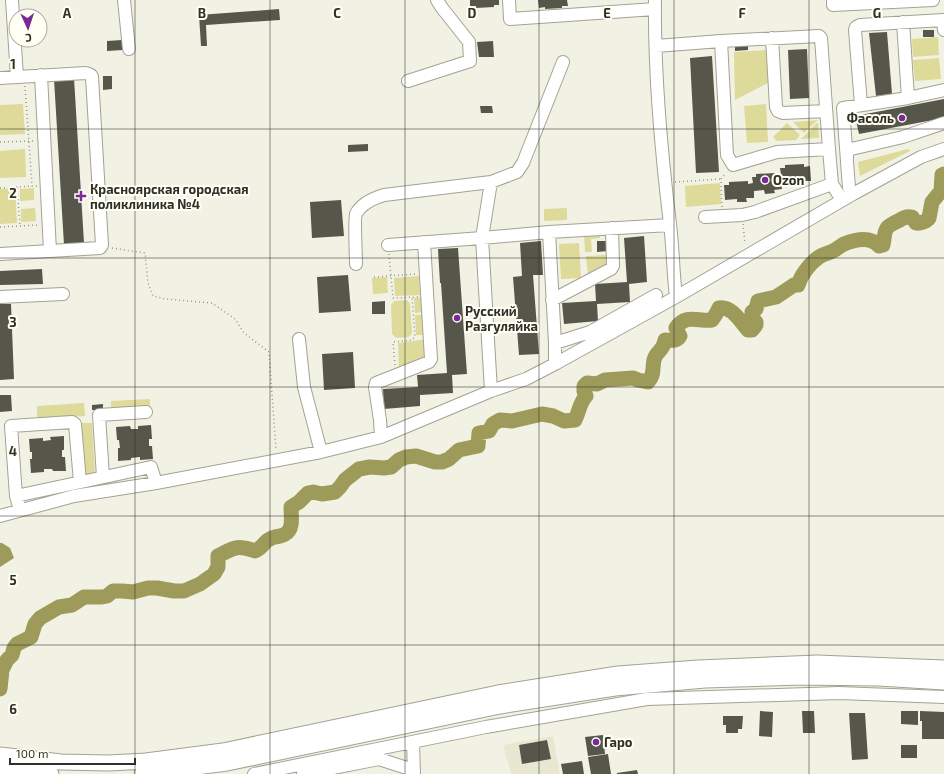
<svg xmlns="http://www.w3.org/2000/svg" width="944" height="774" font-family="'Exo 2',sans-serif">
<rect width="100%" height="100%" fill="#f2f2e4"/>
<path fill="#e8e8d2" d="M 553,736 L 560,774 L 511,774 L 503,745 Z"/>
<path fill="#ddda9a" d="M 938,37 L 939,55 L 913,57 L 912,39 Z
M 766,50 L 768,83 L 735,100 L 734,52 Z
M 939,58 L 941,79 L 915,81 L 913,60 Z
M 23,104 L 25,134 L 0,135 L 0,105 Z
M 766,104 L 768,142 L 747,143 L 744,106 Z
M 818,120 L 804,133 L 793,122 Z
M 818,122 L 819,138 L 801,139 Z
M 787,123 L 800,135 L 796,140 L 777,141 L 773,137 Z
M 25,149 L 26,177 L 0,178 L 0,151 Z
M 908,149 L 910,151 L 860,176 L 858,162 Z
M 720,183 L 721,204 L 686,207 L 685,186 Z
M 15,188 L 17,223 L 0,224 L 0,189 Z
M 34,188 L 34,200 L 20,201 L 20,189 Z
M 35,208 L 36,221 L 21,222 L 21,209 Z
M 567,208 L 567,220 L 544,221 L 544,209 Z
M 600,234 L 600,238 L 591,239 L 592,252 L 585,252 L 584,235 Z
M 579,243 L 581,278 L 561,279 L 559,244 Z
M 606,255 L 607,264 L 588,276 L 586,256 Z
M 419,276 L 420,295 L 395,296 L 394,278 Z
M 387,277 L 388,293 L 373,294 L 372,278 Z
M 424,297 L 425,312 L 415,313 L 414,298 Z
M 407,300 L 410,304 L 412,333 L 409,337 L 396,338 L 392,334 L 391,305 L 394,301 Z
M 415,315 L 425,315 L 427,335 L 416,335 Z
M 427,339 L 428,360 L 399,370 L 398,343 Z
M 150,399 L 150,409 L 111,411 L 111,401 Z
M 84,403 L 85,416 L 37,419 L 37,406 Z
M 81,423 L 92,423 L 95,474 L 85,474 Z"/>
<path fill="#9e9b5a" d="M 0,543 L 2,543 L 10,548 L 14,558 L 0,567 Z"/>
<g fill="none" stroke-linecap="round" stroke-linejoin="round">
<path stroke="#9e9b5a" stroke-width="15" d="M 0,689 L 2,670 L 7,660 L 12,655 L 14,648 L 17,644 L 31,637 L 35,624 L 40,618 L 59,607 L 72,605 L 84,597 L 102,597 L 107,596 L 113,591 L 122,591 L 133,592 L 148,588 L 157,588 L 174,591 L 184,591 L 200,584 L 214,574 L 218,567 L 218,556 C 235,547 237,545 255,551 C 264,547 264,541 270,539 C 274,536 281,537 285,534 C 294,530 291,515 291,507 L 299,502 L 308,493 L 313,492 L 322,494 L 335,492 L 340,487 L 345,480 L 359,469 L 370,467 L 384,468 L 391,467 L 399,460 L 406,457 L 416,456 L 435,462 L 442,462 L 449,459 L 459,450 L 478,446 L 479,433 L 489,431 L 493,424 L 500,420 L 512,421 L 542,414 L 553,416 L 564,421 L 575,420 C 579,412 580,402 586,396 L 584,391 L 584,386 L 587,383 L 597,384 L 605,380 L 633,378 L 638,380 L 648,382 C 656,373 651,366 655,357 C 659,349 663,351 665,340 C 671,340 677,342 680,336 L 676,328 C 686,313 699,322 712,320 L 716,314 L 719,308 C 732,306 740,321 748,330 L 752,330 L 756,325 L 756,322 L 752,318 L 752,312 L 756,309 L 758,301 L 776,297 L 794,285 L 798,285 C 801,275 810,263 819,257 C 823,254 829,253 833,251 C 837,249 840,246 844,244 C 854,240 870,236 879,246 L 883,245 C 886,228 883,228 900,220 C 904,217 907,216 912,217 L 916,223 C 920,224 927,221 929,218 L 932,202 L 941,191 L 942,175 L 944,174"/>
</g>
<path fill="#57564b" d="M 470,0 L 499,0 L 499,5 L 494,5 L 494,7 L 476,8 L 476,6 L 470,7 Z
M 538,0 L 567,0 L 568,6 L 562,6 L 562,8 L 545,9 L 545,7 L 539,8 Z
M 279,9 L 280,20 L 206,25 L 207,46 L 201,46 L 199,15 Z
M 923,30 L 934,30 L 934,37 L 923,37 Z
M 887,32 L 892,94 L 876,96 L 869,33 Z
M 122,40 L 123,50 L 107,51 L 107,41 Z
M 493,41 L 494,57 L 479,57 L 477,42 Z
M 748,45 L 748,50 L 735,51 L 735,46 Z
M 807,49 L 809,98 L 790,99 L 788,50 Z
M 712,56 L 719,172 L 696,173 L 690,58 Z
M 103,76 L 112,76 L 112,89 L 103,90 Z
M 74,78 L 84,243 L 64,245 L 54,79 Z
M 944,99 L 944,118 L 859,134 L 855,116 Z
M 480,106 L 492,106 L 493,113 L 481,113 Z
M 368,144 L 368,151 L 348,152 L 348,145 Z
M 804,164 L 804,167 L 810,166 L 811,181 L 803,181 L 803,185 L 793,186 L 792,182 L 781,182 L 782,189 L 774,190 L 775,193 L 765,194 L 764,190 L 754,191 L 754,198 L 746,198 L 747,202 L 737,202 L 737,199 L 725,200 L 724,185 L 729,185 L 729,182 L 748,181 L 748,184 L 753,183 L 752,177 L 756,177 L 756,174 L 775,173 L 775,175 L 781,175 L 780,168 L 785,168 L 785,165 Z
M 341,200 L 344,236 L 312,238 L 310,202 Z
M 644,236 L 647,282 L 629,284 L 630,302 L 597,304 L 598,321 L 564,324 L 562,303 L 596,301 L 595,284 L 627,282 L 624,238 Z
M 541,241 L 543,275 L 533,275 L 539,354 L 519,355 L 513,277 L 522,276 L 520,243 Z
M 597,241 L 607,241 L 608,251 L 597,252 Z
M 458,248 L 467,374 L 452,375 L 453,393 L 420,395 L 420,406 L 384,409 L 383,389 L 418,387 L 417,375 L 447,373 L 441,283 L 440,283 L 438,249 Z
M 42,269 L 43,284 L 0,285 L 0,271 Z
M 348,275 L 351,311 L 319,313 L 317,277 Z
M 385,301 L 385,314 L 372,314 L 372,302 Z
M 0,304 L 11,304 L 14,379 L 0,380 Z
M 353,352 L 355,388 L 324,390 L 322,354 Z
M 0,395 L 11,395 L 12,411 L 0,412 Z
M 103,404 L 103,410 L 92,410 L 92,405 Z
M 151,425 L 152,439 L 149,439 L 149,446 L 152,446 L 153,459 L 140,460 L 140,457 L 131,458 L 131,460 L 118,461 L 118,448 L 120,448 L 119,440 L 117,440 L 116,427 L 130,426 L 131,429 L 138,429 L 138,426 Z
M 64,436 L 64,450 L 62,450 L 62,457 L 65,457 L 66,471 L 53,471 L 52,469 L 44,469 L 44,472 L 31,473 L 30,459 L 32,459 L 32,452 L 30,452 L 29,439 L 43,438 L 43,441 L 51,440 L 50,437 Z
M 760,711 L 773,712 L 772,737 L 759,736 Z
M 802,711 L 814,711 L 815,733 L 803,733 Z
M 901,711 L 918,711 L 918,725 L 901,724 Z
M 920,711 L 944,712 L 944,739 L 922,739 L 922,721 L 920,721 Z
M 849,713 L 865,713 L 868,759 L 852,760 Z
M 723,716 L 743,716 L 742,729 L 738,729 L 738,733 L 726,733 L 726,725 L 723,725 Z
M 603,735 L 605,754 L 588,756 L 585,737 Z
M 547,740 L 551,759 L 522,764 L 519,745 Z
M 901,745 L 917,745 L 917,758 L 901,758 Z
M 608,754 L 611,774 L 591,774 L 588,757 Z
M 582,761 L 584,774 L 563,774 L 561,764 Z
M 637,770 L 638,774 L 617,774 L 617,773 Z"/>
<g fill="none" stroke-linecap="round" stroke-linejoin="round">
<g stroke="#a2a295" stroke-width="14">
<path id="minor" d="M 12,0 L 17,77
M 124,0 L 129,49
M 509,0 L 510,19 L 655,9
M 655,0 C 654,75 661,150 670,224 C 673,248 673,272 676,297
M 833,0 L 833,5 L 933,0
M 903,22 L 908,98
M 772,38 L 776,107 L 778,111 L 783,113 L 826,111
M 721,41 L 819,36 L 821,38 L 829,149
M 656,46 L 721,41 L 727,155 L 733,165 L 777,152 L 829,149 L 832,184 L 842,200
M 41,75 L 50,251
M 0,78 L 86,73 L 91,75 L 92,77 L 102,245 L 100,248 L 0,254
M 408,81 L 470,61 L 469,42 L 442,8 L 437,0
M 861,105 L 855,30 L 856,27 L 860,25 L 943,20 L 944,30
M 847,158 L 847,150 L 903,137 L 944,123
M 853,194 L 849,188 L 843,108 L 908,98 L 944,90
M 705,217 L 742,215 L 755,212 L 832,184
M 549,232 L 555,343 L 555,364
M 388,245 L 482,238 L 549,232 L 670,225
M 356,264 C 356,256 354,218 356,214 C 361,204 374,198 384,195 L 491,182 L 517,172 L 523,163 L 563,62
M 0,297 L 63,294
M 552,300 L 611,269 L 613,266 L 612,228
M 299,339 L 304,387 L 321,452
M 555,343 L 590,332 L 656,295
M 491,391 L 482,238 L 491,182
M 381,437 L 380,420 L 375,387 L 376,383 L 429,362 L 431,359 L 424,242
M 103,477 L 99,415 L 146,412
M 16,496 L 151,467 L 156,483
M 20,510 L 16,496 L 11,426 L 72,422 L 75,424 L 80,482
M 0,516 L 74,496 L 156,483 L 321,452 L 381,437 L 491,391 L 526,379 L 555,364 L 676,297 L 853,194 L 921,157 L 944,149
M 413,742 L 414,774
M 254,774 L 486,727 L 647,699 L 839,693 L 944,697
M 303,774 L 379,759 L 413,770"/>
</g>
<g stroke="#a2a295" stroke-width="17">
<path id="major" d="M 0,755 L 61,762 L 109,763 L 146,761 L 223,751 L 498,693 L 618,674 L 698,668 L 817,663 L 944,668
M 0,769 L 51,774
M 142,774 L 227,763 L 500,706 L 615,688 L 705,680 L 802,677 L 879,678 L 944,682"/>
</g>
<path stroke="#96968c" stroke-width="1.5" stroke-dasharray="1 3" stroke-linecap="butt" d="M 25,86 L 32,186 L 38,186
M 0,142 L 34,141
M 675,182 L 721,179
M 17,187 L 20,226
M 0,188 L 32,186
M 722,207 L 721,179 L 726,173
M 743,224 L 745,244
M 0,227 L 39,225
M 112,248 L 145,253 L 148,283 L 153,296 L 165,299 L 212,303 L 235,319 L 244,333 L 269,352 L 276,450
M 389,254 L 393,298 L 418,297
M 374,277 L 416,274
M 395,365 L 393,342 L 412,340 L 415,337 L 412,297"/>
<use href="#minor" stroke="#fff" stroke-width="12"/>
<use href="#major" stroke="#fff" stroke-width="15"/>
</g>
<path fill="none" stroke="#30302b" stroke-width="1" stroke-opacity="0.55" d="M 135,0 L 135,774M 270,0 L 270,774M 405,0 L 405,774M 539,0 L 539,774M 674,0 L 674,774M 809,0 L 809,774M 0,129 L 944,129M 0,258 L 944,258M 0,387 L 944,387M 0,516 L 944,516M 0,645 L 944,645"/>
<g fill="#7b2898" stroke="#fffff4" stroke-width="1.5">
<circle cx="902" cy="118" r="4"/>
<circle cx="765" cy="180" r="4"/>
<path d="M79 190h4v4h4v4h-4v4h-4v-4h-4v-4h4z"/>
<circle cx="457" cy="318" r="4"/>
<circle cx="596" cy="742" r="4"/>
</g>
<g text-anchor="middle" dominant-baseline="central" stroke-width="4" stroke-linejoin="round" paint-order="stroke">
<g font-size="13" font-weight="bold" fill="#30302b" stroke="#fffff4" text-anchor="start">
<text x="894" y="118" text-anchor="end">Фасоль</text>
<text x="773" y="180">Ozon</text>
<text x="90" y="189">Красноярская городская<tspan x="90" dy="15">поликлиника №4</tspan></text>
<text x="465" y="311">Русский<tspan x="465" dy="15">Разгуляйка</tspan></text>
<text x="604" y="742">Гаро</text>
</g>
</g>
<g font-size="13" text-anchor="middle" font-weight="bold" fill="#30302b" stroke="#fffff4" stroke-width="4" stroke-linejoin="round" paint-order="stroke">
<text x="67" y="18">A</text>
<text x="202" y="18">B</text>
<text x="337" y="18">C</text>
<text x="472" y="18">D</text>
<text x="607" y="18">E</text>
<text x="742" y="18">F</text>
<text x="877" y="18">G</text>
<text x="13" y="69">1</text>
<text x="13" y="198">2</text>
<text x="13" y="327">3</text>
<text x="13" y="456">4</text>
<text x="13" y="585">5</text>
<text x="13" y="714">6</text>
</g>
<g transform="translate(28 28) rotate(177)"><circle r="19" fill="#fffff4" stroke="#acaca4"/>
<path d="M0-3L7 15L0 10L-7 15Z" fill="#7b2898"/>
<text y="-6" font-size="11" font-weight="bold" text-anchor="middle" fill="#30302b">С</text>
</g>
<path d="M10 758v6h125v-6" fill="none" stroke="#30302b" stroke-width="2"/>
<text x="16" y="758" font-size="12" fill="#30302b" stroke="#fffff4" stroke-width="3" paint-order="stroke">100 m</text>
</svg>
